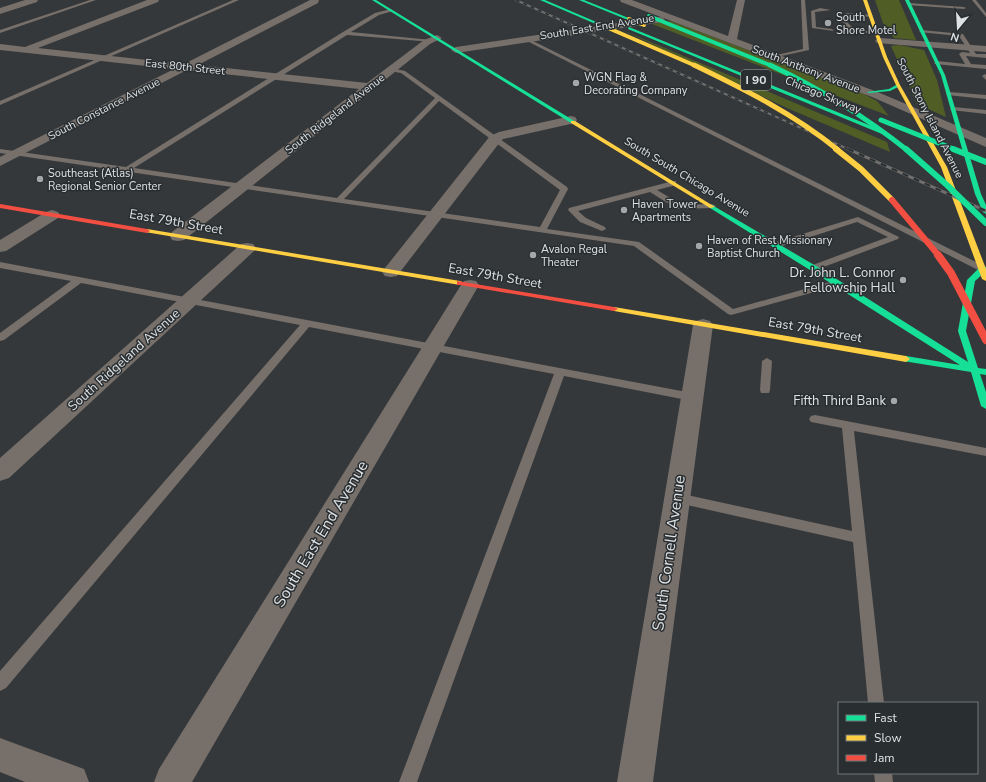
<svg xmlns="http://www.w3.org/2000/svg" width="986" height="782" font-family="'Nunito Sans',sans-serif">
<rect width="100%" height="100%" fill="#35383a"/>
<path fill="#505d25" d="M 875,0 L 899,0 L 916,40 L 894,38 L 883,23 Z
M 671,21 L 864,94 L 877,101 L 889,116 L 652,24 Z
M 620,29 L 887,142 L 890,152 L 787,108 Z
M 899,45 L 924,50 L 937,80 L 946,117 L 917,104 L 891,46 Z"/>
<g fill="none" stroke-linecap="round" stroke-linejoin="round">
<path fill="#766f6a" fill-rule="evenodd" d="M 90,0 L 96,0 L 0,33 L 0,30 Z
M 233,0 L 239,0 L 0,105 L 0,101 Z
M 801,0 L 805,0 L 809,50 L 772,58 L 772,56 L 803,49 Z
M 972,0 L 976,0 L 986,13 L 986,17 Z
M 909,3 L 964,7 L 966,8 L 964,9 L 907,5 Z
M 820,8 L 831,10 L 815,12 L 816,27 L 832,29 L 834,31 L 812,28 L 811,11 Z
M 391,9 L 393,11 L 379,15 L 351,32 L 431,40 L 433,42 L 347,35 L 134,168 L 337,198 L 435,98 L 401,73 L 389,71 L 389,69 L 391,68 L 405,71 L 567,187 L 568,189 L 547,229 L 639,242 L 733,309 L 837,280 L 842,283 L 840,285 L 731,315 L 728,314 L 634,246 L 0,153 L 0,149 L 126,167 L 343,32 L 375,13 ZM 439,101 L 560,190 L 540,227 L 344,199 Z
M 846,13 L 873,15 L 871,17 L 849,15 L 845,20 L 854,29 L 879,33 L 877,34 L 851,31 L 841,20 Z
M 921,30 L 963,34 L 976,54 L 986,54 L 986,58 L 966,56 L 971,64 L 986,65 L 986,69 L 935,64 L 934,63 L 937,61 L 965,64 L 959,54 L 962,52 L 970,53 L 959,36 L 919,32 Z
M 527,38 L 986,267 L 986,271 L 980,271 L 525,40 Z
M 985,74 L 986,75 L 986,80 L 982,76 Z
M 949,92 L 986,95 L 986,99 L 947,95 L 946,94 Z
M 953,107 L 986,110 L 986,114 L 951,110 L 950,109 Z
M 673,181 L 676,181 L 676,185 L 657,190 L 682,205 L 712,204 L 716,206 L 712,208 L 677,209 L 650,192 L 578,211 L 586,218 L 605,227 L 606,229 L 602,231 L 580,222 L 568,210 L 569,208 Z
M 858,217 L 899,237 L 898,239 L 813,271 L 809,268 L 810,266 L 888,237 L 857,222 L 779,247 L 773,247 L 772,245 L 773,243 Z
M 0,262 L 692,393 L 696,394 L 698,397 L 696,400 L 692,401 L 564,376 L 417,782 L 399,782 L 554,374 L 309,327 L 6,688 L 0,691 L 0,671 L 300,325 L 81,283 L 4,340 L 0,341 L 0,333 L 71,281 L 0,268 Z
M 767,358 L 772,361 L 770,390 L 769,393 L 761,393 L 760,390 L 762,361 Z
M 815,415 L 986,448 L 986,456 L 854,431 L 884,703 L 868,703 L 853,542 L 678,503 L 673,501 L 672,498 L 673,495 L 678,493 L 852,531 L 842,428 L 811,422 L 809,419 L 811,416 Z
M 874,773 L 892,773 L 893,782 L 875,782 Z"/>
<path fill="#766f6a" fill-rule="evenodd" d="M 25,0 L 38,0 L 37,2 L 0,14 L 0,8 Z
M 147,0 L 159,0 L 158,2 L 38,48 L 184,64 L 310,0 L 319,0 L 318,3 L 198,65 L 367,83 L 424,40 L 437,35 L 442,38 L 430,44 L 184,240 L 178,241 L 172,240 L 170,236 L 172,232 L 359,89 L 187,70 L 0,166 L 0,157 L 174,69 L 0,50 L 0,44 L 25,47 Z
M 620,0 L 632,0 L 728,36 L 737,0 L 745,0 L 737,39 L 880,93 L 986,138 L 986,147 L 872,97 L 621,2 Z
M 660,17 L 663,18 L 665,20 L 663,22 L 456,53 L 451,50 L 456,47 Z
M 880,38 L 986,46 L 986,52 L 877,43 L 875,41 L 877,39 Z
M 571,116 L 575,117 L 577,120 L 575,123 L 503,139 L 500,142 L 397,276 L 391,277 L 385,276 L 382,272 L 385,268 L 490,136 L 499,132 Z
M 52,210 L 58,212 L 60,215 L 58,218 L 6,251 L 0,252 L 0,240 L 46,212 Z
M 247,243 L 253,244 L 256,248 L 253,252 L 9,478 L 0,481 L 0,458 L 241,244 Z
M 470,280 L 476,281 L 479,285 L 192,782 L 154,782 L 159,769 L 461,285 L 464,281 Z
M 703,319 L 710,321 L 713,325 L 653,782 L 617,782 L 693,325 L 696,321 Z
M 0,738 L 84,769 L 89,782 L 25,782 L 0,772 Z"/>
<path fill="#16e098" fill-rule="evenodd" d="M 372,0 L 376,0 L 576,122 L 571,123 Z
M 540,0 L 545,0 L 601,24 L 598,25 Z
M 579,0 L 584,0 L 631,19 L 628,20 Z
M 905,0 L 909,0 L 945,75 L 981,194 L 986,205 L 986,214 L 983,212 L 975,194 L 941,75 Z
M 629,27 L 886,132 L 887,133 L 882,134 L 628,29 Z
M 898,84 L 900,86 L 890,91 L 869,93 L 867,92 L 889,89 Z
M 712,205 L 816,266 L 968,362 L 958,331 L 967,280 L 980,267 L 986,267 L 986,271 L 975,281 L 966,331 L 978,368 L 986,369 L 986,375 L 980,374 L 986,392 L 986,409 L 981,406 L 971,372 L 903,361 L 902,359 L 903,357 L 906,356 L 960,365 L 810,270 L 710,208 L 709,207 Z"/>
<path fill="#ffcf43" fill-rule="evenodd" d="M 863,0 L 867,0 L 887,57 L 900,85 L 947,167 L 986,269 L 986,281 L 982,279 L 941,167 L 896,85 L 883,57 Z
M 571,121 L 575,121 L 715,207 L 710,208 L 571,123 Z
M 147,229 L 460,281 L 464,283 L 460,285 L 145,232 L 144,231 Z
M 611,307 L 614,307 L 906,356 L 910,359 L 906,362 L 614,311 L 610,309 Z"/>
<path fill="#f24e42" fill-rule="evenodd" d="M 0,204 L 147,229 L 150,231 L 147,233 L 0,208 Z
M 457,281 L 614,307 L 618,309 L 614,311 L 460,285 L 457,285 Z"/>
<g stroke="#716f6d" stroke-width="2">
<path id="rail-far1" d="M 516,0 L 850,150"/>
</g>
<g stroke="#716f6d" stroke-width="3">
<path id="rail" d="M 848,149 L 986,211"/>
</g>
<use href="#rail-far1" stroke="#292e31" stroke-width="1.5" stroke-dasharray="4" stroke-linecap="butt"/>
<use href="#rail" stroke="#292e31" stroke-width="2" stroke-dasharray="6" stroke-linecap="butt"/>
<path stroke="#16e098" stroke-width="4" d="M 649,16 L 772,66"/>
<path stroke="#16e098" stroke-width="5" d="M 770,65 C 819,88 864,116 907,150
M 881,120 L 956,150"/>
<path stroke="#16e098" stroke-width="6" d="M 906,149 L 948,186 L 986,223
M 953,149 L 986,162"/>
<path stroke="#ffcf43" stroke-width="4" d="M 629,19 L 644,25
M 599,24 L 696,66"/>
<path stroke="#ffcf43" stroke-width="5" d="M 694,65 C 744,89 794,114 838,150"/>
<path stroke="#ffcf43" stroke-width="6" d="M 836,149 L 861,169 L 892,200"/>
<path stroke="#f24e42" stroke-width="6" d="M 892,200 L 939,256"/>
<path stroke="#f24e42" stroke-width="8" d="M 938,255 L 951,273 L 986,340"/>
</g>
<g fill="#a4a6a8" stroke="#292e31" stroke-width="1.5">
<circle cx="828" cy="23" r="4"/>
<circle cx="576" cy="83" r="4"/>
<circle cx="40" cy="179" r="4"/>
<circle cx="624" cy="210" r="4"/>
<circle cx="699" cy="246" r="4"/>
<circle cx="533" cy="255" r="4"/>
<circle cx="903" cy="280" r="4"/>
<circle cx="894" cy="401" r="4"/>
</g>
<g text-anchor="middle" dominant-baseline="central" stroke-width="3" stroke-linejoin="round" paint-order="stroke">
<g font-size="11" fill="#dfe2e4" stroke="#292e31" text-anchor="start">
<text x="836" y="17">South<tspan x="836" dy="13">Shore Motel</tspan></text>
<text x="584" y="77">WGN Flag &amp;<tspan x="584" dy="13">Decorating Company</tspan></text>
<text x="48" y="173">Southeast (Atlas)<tspan x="48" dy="13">Regional Senior Center</tspan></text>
<text x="632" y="204">Haven Tower<tspan x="632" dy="13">Apartments</tspan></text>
<text x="707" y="240">Haven of Rest Missionary<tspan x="707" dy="13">Baptist Church</tspan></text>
<text x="541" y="249">Avalon Regal<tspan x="541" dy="13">Theater</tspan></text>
</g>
<g font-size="11" fill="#dfe2e4" stroke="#292e31">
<text transform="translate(597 27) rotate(-9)">South East End Avenue</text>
<text transform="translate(185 67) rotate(6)">East 80th Street</text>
<text transform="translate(806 69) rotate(21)">South Anthony Avenue</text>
<text transform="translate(823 95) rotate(22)">Chicago Skyway</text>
<text transform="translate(104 109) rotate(-27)">South Constance Avenue</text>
<text transform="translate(335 114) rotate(-38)">South Ridgeland Avenue</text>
<text transform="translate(930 118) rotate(63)">South Stony Island Avenue</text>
<text transform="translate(687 177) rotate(31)">South South Chicago Avenue</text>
</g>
<rect fill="#292e31" stroke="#a8acae" stroke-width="1" x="741" y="70" width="30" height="20" rx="3"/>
<g font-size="12" font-weight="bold" fill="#dfe2e4">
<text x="756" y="80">I 90</text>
</g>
<g font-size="13" fill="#dfe2e4" stroke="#292e31">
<text transform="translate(176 222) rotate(10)">East 79th Street</text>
<text transform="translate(495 276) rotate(10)">East 79th Street</text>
<text transform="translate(815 330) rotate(10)">East 79th Street</text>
<text transform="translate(124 360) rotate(-42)">South Ridgeland Avenue</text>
</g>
<g font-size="13" fill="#dfe2e4" stroke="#292e31" text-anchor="end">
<text x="895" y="273">Dr. John L. Connor<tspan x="895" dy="15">Fellowship Hall</tspan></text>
<text x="886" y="401">Fifth Third Bank</text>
</g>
<g font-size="16" fill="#dfe2e4" stroke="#292e31">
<text transform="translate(321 534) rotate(-59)">South East End Avenue</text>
<text transform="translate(669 553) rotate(-82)">South Cornell Avenue</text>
</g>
</g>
<rect x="838" y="702" width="140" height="72" fill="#292e31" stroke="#727679"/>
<rect x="846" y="715" width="20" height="6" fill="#16e098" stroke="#727679"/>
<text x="874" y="722" font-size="12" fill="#dfe2e4">Fast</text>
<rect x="846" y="735" width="20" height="6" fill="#ffcf43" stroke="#727679"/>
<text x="874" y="742" font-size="12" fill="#dfe2e4">Slow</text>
<rect x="846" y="755" width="20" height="6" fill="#f24e42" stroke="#727679"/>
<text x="874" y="762" font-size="12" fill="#dfe2e4">Jam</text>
<g transform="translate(958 28) rotate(198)" stroke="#292e31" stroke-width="3" paint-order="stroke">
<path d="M0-3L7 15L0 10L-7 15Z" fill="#dfe2e4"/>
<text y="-6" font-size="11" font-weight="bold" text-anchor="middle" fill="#dfe2e4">N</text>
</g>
</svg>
